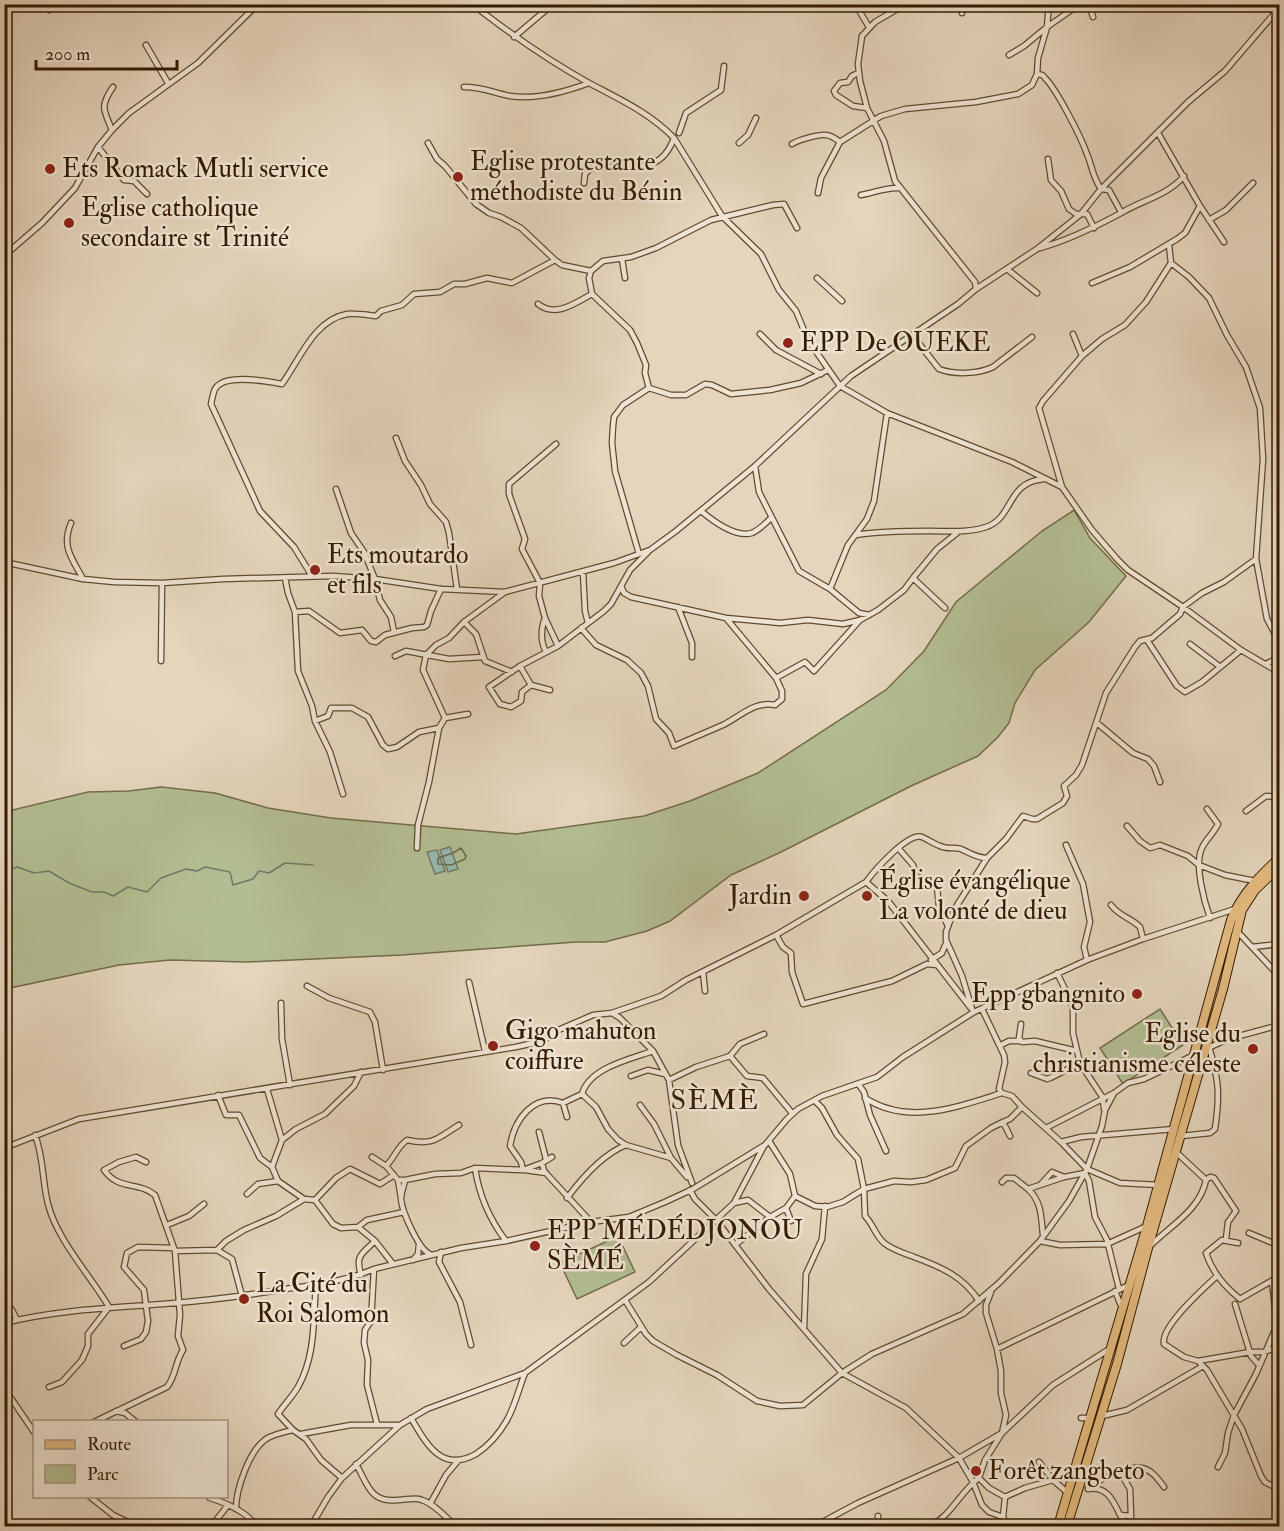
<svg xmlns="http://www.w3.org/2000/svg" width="1284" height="1531" font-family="'IM FELL Double Pica',serif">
<rect width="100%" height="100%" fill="#e5d5bc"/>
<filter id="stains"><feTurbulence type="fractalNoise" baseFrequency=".00333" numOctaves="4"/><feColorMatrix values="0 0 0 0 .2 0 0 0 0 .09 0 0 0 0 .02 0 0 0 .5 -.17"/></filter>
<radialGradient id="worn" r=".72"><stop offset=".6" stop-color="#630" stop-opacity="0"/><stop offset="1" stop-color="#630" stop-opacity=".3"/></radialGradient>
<path fill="#b3bd92" stroke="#746c49" stroke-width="1.5" d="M 1074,510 L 1090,538 L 1126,576 L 1089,622 L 1035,670 L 1015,703 L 1009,723 L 998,737 L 978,756 L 911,786 L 781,852 L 731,875 L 670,921 L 647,931 L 605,942 L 576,942 L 402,955 L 246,962 L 170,960 L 119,965 L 5,989 L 4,812 L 88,792 L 129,791 L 161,787 L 215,793 L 268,808 L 331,818 L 516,834 L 644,816 L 690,801 L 758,773 L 886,690 L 924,651 L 956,602 L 1042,531 Z
M 1160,1009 L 1183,1045 L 1123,1084 L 1100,1048 Z
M 618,1236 L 635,1272 L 577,1299 L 560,1263 Z"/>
<path fill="#96b9af" stroke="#6f7a69" stroke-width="1.5" d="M 450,847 L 458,869 L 448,872 L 440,850 Z
M 437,850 L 445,871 L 435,874 L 427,852 Z"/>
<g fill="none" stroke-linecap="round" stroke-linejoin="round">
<path stroke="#666a58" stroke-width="1.5" d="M 461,848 L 466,856 L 465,859 L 451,865 L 438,864 L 438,858 L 453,853 Z"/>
<path stroke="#6f7a69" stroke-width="1.5" d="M 4,875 L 9,870 L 17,867 L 34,873 L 49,871 L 69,883 L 92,892 L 104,892 L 113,896 L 128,887 L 147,892 L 161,878 L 186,869 L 197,871 L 205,867 L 230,872 L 233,885 L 253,879 L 259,871 L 269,873 L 285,863 L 313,865"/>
<g stroke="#614a2f" stroke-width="7">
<path id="minor" d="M 482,4 L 481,11 C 515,37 551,62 589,83 C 619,99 650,113 674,138 L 722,216 L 761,254 L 779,290 L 796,311 L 808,340 L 840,386 L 887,413 L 1012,462 L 1062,487 L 1092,530 L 1117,559 L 1128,570 L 1183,607 L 1241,650 L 1280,673
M 855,4 L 869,27
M 906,4 L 875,22 L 862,36 L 858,64 L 860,81 L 867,108 L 884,141 L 895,181 L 975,282 L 976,289
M 1089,4 L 1093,17
M 1211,4 L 1211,5
M 1272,4 L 1280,19
M 49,10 L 58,4
M 962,13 L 964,4
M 514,37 L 553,4
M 146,45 L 168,83
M 1009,55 L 1024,46 L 1047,27 L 1049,4
M 858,73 L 852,76 L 848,82 L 840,83 L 834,91 L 836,95 L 853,106 L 867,108
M 1037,74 L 1038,58 L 1047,27 L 1080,4
M 464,87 C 484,87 493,93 510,96 C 537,100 565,92 589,83
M 112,130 C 103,109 100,106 113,87
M 679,133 L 686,113 L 721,90 L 724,66
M 1158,133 L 1200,206 L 1224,242
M 428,143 L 437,159 L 445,166 L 476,204 L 489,213 L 501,217 L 521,228 L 555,260
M 739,143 L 748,135 L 756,118
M 792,144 C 798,140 819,134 826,135 C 831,135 836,139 840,142 L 881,116 L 905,109 L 976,102 L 1018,94 L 1032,85 L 1037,74 C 1042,75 1042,74 1045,78 C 1057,90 1081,137 1087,154 C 1092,166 1093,178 1101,189 L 1109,190 L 1121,212
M 98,147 L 124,180 L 134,181 L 147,194
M 1048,159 L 1051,180 L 1061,191 L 1069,209 L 1076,214 L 1087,214 L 1094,228
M 584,183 L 585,174 L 591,168 C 624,162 659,180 674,138
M 818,193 L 821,178 L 840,142
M 861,195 C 874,193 886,187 899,188
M 1209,220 L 1226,210 L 1253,183
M 1040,248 C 1069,240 1095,227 1121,213 C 1142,200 1167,196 1184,176
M 4,256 L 42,223 L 75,188 L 98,147 L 112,130 L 129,113 L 198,63 L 258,4
M 622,259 L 625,278
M 1171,263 L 1189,277 L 1209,298 L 1227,335 L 1246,367 L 1260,408 L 1263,459 L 1256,559 L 1267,619 L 1280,643
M 1007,269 L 1037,293
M 817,278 L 842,301
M 1092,283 L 1130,267 L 1177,239 L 1185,233 L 1200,206
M 538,304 C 556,318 575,303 592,294
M 760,334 L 776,350 L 821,374
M 1073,334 L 1082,356
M 913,336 L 939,369 C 954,375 979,374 993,367 L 1032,337
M 649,388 L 671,395 L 686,395 L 705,384 L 712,385 L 731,394 L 770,390 L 801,383 L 828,370
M 396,438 L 405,461 L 421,485 L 430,504 L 446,522 L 449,533 L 457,589
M 556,444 L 509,484 L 509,494 L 525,539 L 522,549 L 540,583 L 539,596 L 545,618 L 558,646
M 755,466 L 759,492 L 799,571 L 830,589 L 859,613 L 869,615
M 1062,487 L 1039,408 L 1043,401 L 1082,356 L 1102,339 L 1125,325 L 1146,302 L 1171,263 L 1169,245
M 336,489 L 351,533 L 364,552 L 375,579 L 380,600 L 391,617 L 394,632
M 701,511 C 713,521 735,538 752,533 C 759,530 766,523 771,518
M 71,523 C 61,547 72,558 83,579
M 856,535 C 880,531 906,531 930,531 C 949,531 968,533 986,527 C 1014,518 1006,482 1044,479
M 639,554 L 615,471 L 612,443 L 613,426 L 614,417 L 623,405 L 649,388 L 645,373 L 646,365 L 637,343 L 630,330 L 592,294 L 589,278 L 591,271 L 603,261 L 631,257 L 656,248 L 711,220 L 773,205 L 784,204 L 797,228
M 4,562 L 83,579 L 114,582 L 162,583 L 223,579 L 333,576 L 375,579 L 441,589 L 505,592 L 614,563 L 650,550 L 676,531 L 755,466 L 851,376 L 958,304 L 976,289 L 1037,249 L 1081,214 L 1101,189 L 1188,102 L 1225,71 L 1280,7
M 583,572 L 585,611 L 588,623
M 312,576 L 294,547 L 260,511 L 211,404 C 212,400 213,393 215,389 C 224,373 266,381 282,384 C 300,359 314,320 347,314 C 356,313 367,315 376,316 L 381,311 L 402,305 L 414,294 L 440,292 L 454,284 L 465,284 L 487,278 L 512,283 L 555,260 L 562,265 L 591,271
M 285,578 L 288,593 L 295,612 L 298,671 L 312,706 L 315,721 L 330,752 L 343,794
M 913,578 L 937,549 L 957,533
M 830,589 L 848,545 L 867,519 L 874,501 L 887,413
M 678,607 L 692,643 L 692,657
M 295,612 L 309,611 L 340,633 L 362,630 L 371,641 L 376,642 L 385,635 L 412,628 L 424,627 L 427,625 L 431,611 L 441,589
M 545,618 C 541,628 540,642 546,651
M 726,618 L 780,623 L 808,620 L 843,624 L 860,620 L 878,610 L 904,590 L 913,578 L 945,608
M 464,622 L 476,634 L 485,661 L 512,672
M 581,628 L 596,645 L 627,660 L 641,673 L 648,686 L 656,719 L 669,733 L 674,746 C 690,739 707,732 723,725 C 741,716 754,701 775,705 L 782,699 L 782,691 L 776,678 L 726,618 L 631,597 L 624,593 L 621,586
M 1147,640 L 1177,686 L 1185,692 L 1202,682 L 1241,650
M 1190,644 L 1219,666
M 395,656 L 406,651 L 449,659 L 483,657
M 161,661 L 162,583
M 1266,664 L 1280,657
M 520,666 L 531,685 L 550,690
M 776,678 L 805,662 L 814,671 L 860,620
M 531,685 L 522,692 L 521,701 L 511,707 L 500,704 L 489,687 L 520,666 L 558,646 L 604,611 L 611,604 L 630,570 L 648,552
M 445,718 L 468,714
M 315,721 L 328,716 L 331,708 L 352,708 L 368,717 L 383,745 L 388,749 L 397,747 L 419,732 L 439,728
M 1097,723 L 1133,753 L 1148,759 L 1154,766 L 1160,782
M 1280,726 L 1278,736 L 1280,746
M 1207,809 L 1218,824 C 1214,833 1206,839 1202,848 C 1194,864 1204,901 1210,918
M 1246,811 L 1266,796 L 1280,797
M 1127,826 L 1140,841 L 1150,848 L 1160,845 L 1188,856 L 1199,865 L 1225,875 L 1255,881
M 1066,845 L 1083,884 L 1090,922 L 1084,947 L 1087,960
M 417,848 L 418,825 L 429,782 L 439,728 L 445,718 L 423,670 L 426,655 L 436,645 L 449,638 L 464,622 L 505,592
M 899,849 L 913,865 L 916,876 L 931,882 L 937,887 L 939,907 L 948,926
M 866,882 C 874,871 908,832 922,837 C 929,840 935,845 943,847 C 948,849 955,847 961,849 C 970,853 977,858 987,858
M 1111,905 C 1120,917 1130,917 1140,927 L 1143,939
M 1237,931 L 1280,977
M 776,935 L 783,947 L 791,953 L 792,972 L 803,1004 L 892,981 L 927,964 L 937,965
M 1252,947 L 1280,944
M 931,960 L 942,953 L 946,943
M 703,972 L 705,991
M 1057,973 L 1070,999 L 1073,1008 L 1073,1033 L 1080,1063 L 1103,1098 L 1104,1109
M 469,982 L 485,1051
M 307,986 L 329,998 L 370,1012 L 375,1022 L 383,1070
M 281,1003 L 282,1039 L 290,1085
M 972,1009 L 962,976 L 946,940 L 946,932 L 954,910 L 987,858 L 1006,839 L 1023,816 L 1032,819 L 1037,819 L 1063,803 L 1067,796 L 1064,786 L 1076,775 L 1082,765 L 1106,693 L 1135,647 L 1140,641 L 1152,638 L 1180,614 L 1183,607 L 1202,593 L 1224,582 L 1256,559
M 982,1009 L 1004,1055 L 1005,1062 L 999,1089 L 1002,1093 L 1012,1096 L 1022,1107
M 612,1013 L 661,996 L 686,980 L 776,935 L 866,882 L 888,901 L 970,1007
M 1021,1024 L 1019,1038 L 1022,1042 L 1035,1041 L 1077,1051
M 1211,1032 L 1227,1039
M 1001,1045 L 1009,1041 L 1020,1041
M 1208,1048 L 1228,1039 L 1280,1025
M 730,1056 L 747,1076 L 763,1078 L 792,1113
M 1031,1073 L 1047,1079 L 1050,1078 L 1080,1063
M 631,1076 L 648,1070 L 665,1074
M 669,1080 L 696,1067 L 730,1056 L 740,1044 L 764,1034
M 859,1085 L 864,1092 L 870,1115 L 886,1151
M 267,1089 L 282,1140
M 582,1094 C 589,1068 630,1059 653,1051
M 218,1095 L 226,1115 L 239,1115 L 260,1158 L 272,1167
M 865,1098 C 908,1126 957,1107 1002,1093
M 815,1101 L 822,1108 L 837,1135 L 858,1159 L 864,1189 L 865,1216 C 873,1224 875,1235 884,1243 C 893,1250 903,1253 914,1257 C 941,1267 963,1276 979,1301
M 563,1103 L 567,1117
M 640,1105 L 654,1124 L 671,1158
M 1046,1128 L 1114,1093 L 1128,1083 L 1144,1079 L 1192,1056
M 539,1132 L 546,1159
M 35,1135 C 44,1158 42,1181 48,1204 C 57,1240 90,1275 109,1307 L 88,1334 L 88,1346 L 82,1360 L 62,1382 L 49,1387
M 1010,1136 L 1003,1122 L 1010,1119 L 1022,1107 L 1061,1142 L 1087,1169 L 1120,1183 L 1159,1185
M 1181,1136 L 1210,1133 L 1215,1129 C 1220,1095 1219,1080 1209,1047
M 1061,1142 L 1081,1137 L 1174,1129
M 4,1148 L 79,1119 L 516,1047 L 543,1041 L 556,1031 L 593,1015 L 612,1013 L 620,1018 L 653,1051 L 669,1080 L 678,1145 L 692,1183
M 372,1157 L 386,1166 L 398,1180 L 405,1180 C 404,1186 401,1193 401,1199 C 402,1212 419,1250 430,1254
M 542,1163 L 544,1171 L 591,1222
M 386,1166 C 395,1157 397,1147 407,1140 C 434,1146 438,1138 459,1125
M 475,1168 C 479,1195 490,1220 506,1241
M 523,1170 L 521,1162 L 510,1146 C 514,1120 534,1092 563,1103 L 582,1094 L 596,1107 L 608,1129 L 618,1140 L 626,1145 L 671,1158 L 687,1177
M 525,1170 L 546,1173
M 398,1180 L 401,1198
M 405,1180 L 435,1174 L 461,1173 L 475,1168 L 523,1170 L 542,1163 L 552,1157
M 1206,1180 L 1210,1177 L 1214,1178 L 1236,1211 L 1228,1222 L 1226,1239
M 278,1181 L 272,1167 L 282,1140 L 296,1129 L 325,1114 L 354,1086 L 361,1072
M 1002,1182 L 1006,1178 L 1014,1178 L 1028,1189 L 1064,1177 L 1085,1173 L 1089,1181 L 1095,1217 L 1107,1240 L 1119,1289
M 1041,1184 L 1052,1172 L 1064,1177
M 1028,1189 C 1042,1202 1041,1217 1043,1235
M 690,1190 L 695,1199 L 716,1220 L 769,1289 L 842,1373 L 906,1408 L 959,1458 L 973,1482 L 982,1505 L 989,1512 L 1003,1517
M 247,1194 L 258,1184 L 278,1181 L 304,1199
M 795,1196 L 815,1206 L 827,1207 L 843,1202 L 864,1189 L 894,1181 L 911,1182 L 926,1180 L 955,1168 L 966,1146 L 991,1128 L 1003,1122
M 567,1198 C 582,1178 603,1154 626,1145
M 315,1200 L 336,1178 L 350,1169 L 380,1184 L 394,1175
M 734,1203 L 748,1200 L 770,1217
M 786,1208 L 791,1221
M 167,1225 L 189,1216 L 204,1204
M 358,1227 L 367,1220 L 404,1212
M 1249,1233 L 1280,1246
M 1040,1241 L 1060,1245 L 1107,1244 L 1147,1226
M 1238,1243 L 1222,1240 L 1206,1253 C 1212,1272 1225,1287 1240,1299 L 1280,1276
M 735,1245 L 770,1217 L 786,1208 L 795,1196 L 790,1174 L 769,1141
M 1150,1246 C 1171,1225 1200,1210 1206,1180 L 1176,1152
M 217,1250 L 226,1241 L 244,1230 L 276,1216 L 304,1199 L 315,1200 L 333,1224 L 341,1228 L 358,1227 L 375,1241 L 393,1264
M 175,1251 L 217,1250 L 232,1259 L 242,1296
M 441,1252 L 439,1262 L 460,1302 L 471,1345
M 413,1260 L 418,1254 L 419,1244
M 374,1269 L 371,1321 L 365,1330 L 364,1343 L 368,1360 L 367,1385 L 377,1424
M 361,1275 C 355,1255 362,1254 375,1241
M 1217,1276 C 1204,1288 1160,1327 1164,1344 L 1184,1357 L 1198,1361 L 1250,1352 L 1264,1352 L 1280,1346
M 316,1285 C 313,1320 316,1355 298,1387 C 292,1397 284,1405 278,1414 L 293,1430 L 306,1439 L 321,1460 L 342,1478
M 1115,1291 L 1122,1308
M 625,1300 L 646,1334 L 653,1341 L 677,1355 L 717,1375 L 757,1401 L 780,1406 L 803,1405 L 842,1373 L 872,1354 L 963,1314 L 999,1283 L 1040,1241 L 1069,1201 L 1087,1169 L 1102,1126 L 1105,1110 L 1114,1093
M 4,1301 L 12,1310 L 17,1320
M 1235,1304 L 1251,1356 L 1259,1365
M 4,1323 C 56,1310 110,1308 163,1304 C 204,1301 244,1296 285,1289 C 315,1285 346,1281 374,1269 L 461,1248 L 506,1241 L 591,1222 L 629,1217 L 665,1202 L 693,1189 L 765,1145 L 787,1119 L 798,1109 L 822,1096 L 877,1077 L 903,1057 L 974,1012 L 1087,960 L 1143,939 L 1235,909
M 804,1329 L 806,1274 L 822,1239 L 825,1206
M 624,1343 L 640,1328
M 124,1346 L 141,1339 L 146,1332 L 148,1321 L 144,1290 L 124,1267 L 127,1253 L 138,1247 L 174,1248
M 997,1349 L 1129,1285
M 1198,1361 L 1207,1370 L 1242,1429 L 1261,1476 L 1265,1482 L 1280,1490
M 4,1388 L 34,1432
M 116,1411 L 125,1413 L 136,1422
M 1102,1416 L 1127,1410 L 1203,1366
M 411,1418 C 427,1445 442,1473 476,1454 C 490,1445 499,1434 507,1420 C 515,1406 519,1388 525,1373
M 1081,1418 L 1090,1418
M 94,1422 L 167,1387 C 176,1376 175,1362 183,1350 L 178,1336 L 180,1315 L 175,1251 L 155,1195 C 138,1181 119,1191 104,1170 L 119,1162 L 136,1157 L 146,1162
M 301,1434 L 351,1425 L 400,1425
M 1039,1462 L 1053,1480
M 356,1464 C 368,1485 370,1503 398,1500 C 406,1500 415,1497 422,1500 C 435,1504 446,1518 456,1526
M 1218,1467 L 1225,1453 L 1228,1433 L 1234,1415 L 1256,1374 L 1277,1325 L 1272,1281
M 979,1478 L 985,1460 L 1002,1433 L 1006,1415 L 1001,1393 L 1001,1371 L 997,1349 L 986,1313 L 986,1305 L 991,1292
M 1088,1488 C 1096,1480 1131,1465 1142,1468 C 1152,1470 1158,1479 1164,1487
M 1088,1489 C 1107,1486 1113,1500 1120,1515 L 1131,1516 L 1130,1489 L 1120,1472
M 89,1496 L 113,1515 L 136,1526
M 210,1498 C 226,1503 247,1512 256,1526
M 430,1504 L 446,1475 L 457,1462
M 236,1509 C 236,1489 249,1451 266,1439 C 274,1434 284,1432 293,1430
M 1120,1515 L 1127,1526
M 1131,1516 L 1131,1526
M 758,1523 L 770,1526
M 115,1526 L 129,1525
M 208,1526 L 214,1523 L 228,1505
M 311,1526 L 328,1497 L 342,1478 L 400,1425 L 427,1409 L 525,1373 L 649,1282 L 734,1203 L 764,1146
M 815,1526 L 858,1503 L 959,1458 L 1002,1433 L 1053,1385 L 1111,1348
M 878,1526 L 878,1516
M 930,1526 C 951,1516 960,1492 979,1478 L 989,1488 L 1005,1497
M 1007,1526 L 1003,1517 L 1005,1497 L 1025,1488 L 1053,1480 L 1068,1493"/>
</g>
<g stroke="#351b00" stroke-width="10">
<path id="primary" d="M 1058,1526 L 1147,1226 L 1231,920 C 1241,894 1260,876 1280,857
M 1067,1526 L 1117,1364 L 1148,1248 L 1223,989 L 1242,910 L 1255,890 L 1280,866"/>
</g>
<use href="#minor" stroke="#eee4d3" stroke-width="4.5"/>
<use href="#primary" stroke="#e2ba7e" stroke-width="8"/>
</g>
<g fill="#8f2418" stroke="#eee4d3" stroke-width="2">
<circle cx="50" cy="169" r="6"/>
<circle cx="458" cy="177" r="6"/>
<circle cx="69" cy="223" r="6"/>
<circle cx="788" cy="343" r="6"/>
<circle cx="315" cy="570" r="6"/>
<circle cx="804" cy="896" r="6"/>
<circle cx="867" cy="896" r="6"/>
<circle cx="1137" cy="994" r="6"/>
<circle cx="493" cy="1046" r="6"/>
<circle cx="1253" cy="1049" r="6"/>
<circle cx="535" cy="1246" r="6"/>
<circle cx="244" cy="1299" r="6"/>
<circle cx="976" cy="1471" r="6"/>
</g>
<g text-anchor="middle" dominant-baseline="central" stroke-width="5" stroke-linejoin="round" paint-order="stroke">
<g font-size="26" fill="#351b00" stroke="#eee4d3" text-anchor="start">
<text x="470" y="162">Eglise protestante<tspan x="470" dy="30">méthodiste du Bénin</tspan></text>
<text x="62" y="169">Ets Romack Mutli service</text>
<text x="81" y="208">Eglise catholique<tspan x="81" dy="30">secondaire st Trinité</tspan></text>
<text x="800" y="343">EPP De OUEKE</text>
<text x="327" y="555">Ets moutardo<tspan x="327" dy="30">et fils</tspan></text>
<text x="879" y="881">Église évangélique<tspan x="879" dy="30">La volonté de dieu</tspan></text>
<text x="792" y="896" text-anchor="end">Jardin</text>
<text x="1125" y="994" text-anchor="end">Epp gbangnito</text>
<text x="505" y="1031">Gigo mahuton<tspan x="505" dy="30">coiffure</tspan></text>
<text x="1241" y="1034" text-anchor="end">Eglise du<tspan x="1241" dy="30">christianisme céleste</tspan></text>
<text x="547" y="1231">EPP MÉDÉDJONOU<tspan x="547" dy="30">SÈMÉ</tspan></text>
<text x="256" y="1284">La Cité du<tspan x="256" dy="30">Roi Salomon</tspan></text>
<text x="988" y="1471">Forêt zangbeto</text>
</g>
<g font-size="28" letter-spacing="1.5" fill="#351b00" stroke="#eee4d3">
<text x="715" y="1100">SÈMÈ</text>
</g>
</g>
<rect width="1284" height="1531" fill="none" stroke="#e5d5bc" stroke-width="24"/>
<rect x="6" y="6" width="1272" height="1519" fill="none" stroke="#351b00" stroke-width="3"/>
<rect x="12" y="12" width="1260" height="1507" fill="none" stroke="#351b00" stroke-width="1.5"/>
<rect x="33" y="1420" width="195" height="78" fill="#eee4d3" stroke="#a4947f" stroke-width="1.5"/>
<rect x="45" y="1440" width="30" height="9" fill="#e2ba7e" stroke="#a4947f" stroke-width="1.5"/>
<text x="87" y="1450" font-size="18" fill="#351b00">Route</text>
<rect x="45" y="1465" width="30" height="18" fill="#b3bd92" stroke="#a4947f" stroke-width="1.5"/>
<text x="87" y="1480" font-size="18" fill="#351b00">Parc</text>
<path d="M36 60v9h141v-9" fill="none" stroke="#351b00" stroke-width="3"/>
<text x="45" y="60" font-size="18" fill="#351b00" stroke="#eee4d3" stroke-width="4.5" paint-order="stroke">200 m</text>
<rect width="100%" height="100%" filter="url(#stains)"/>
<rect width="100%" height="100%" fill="url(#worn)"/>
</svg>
